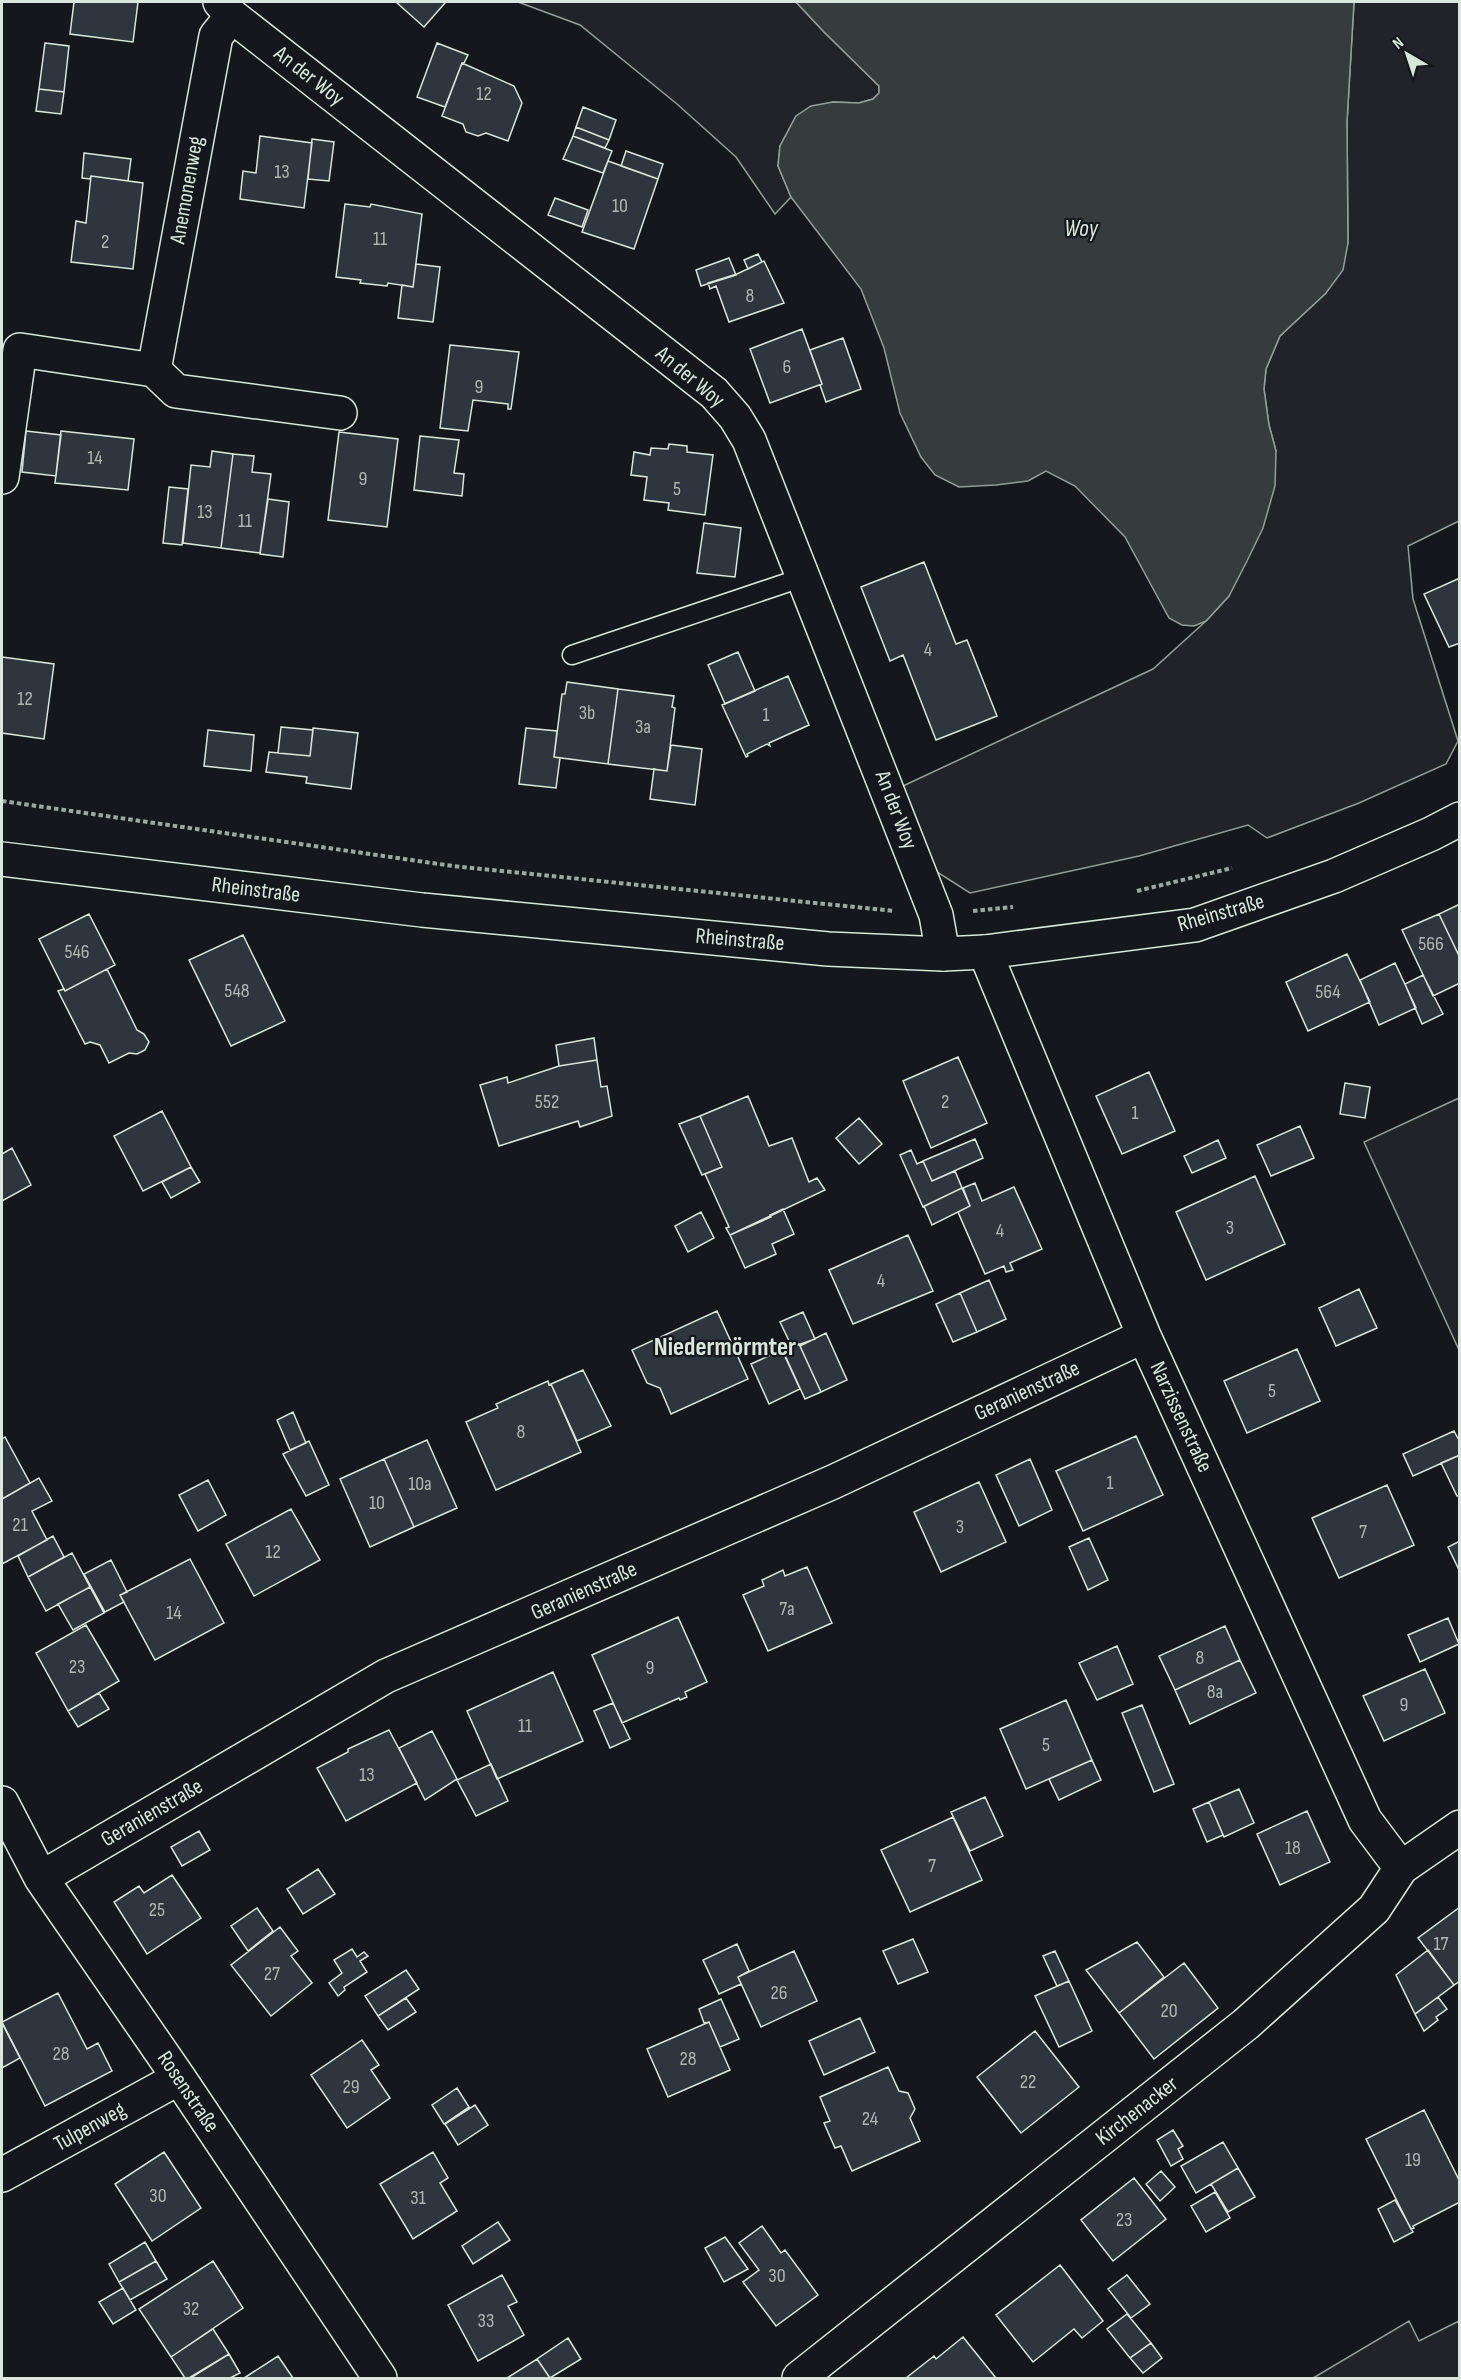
<svg xmlns="http://www.w3.org/2000/svg" width="1461" height="2380" font-family="'Sofia Sans Condensed',sans-serif">
<rect width="100%" height="100%" fill="#14181c"/>
<path fill="#202428" stroke="#939e99" stroke-width="1.5" d="M 518,2 L 796,2 L 824,32 L 879,86 L 879,93 L 873,99 L 859,103 L 833,102 L 796,116 L 780,146 L 778,166 L 791,197 L 775,214 L 736,157 L 677,104 L 580,25 Z
M 1354,2 L 1459,2 L 1459,521 L 1408,546 L 1413,599 L 1458,741 L 1446,764 L 1359,803 L 1267,838 L 1248,825 L 1139,856 L 970,893 L 937,872 L 903,786 L 1153,669 L 1206,621 L 1229,596 L 1276,451 L 1269,425 L 1264,389 L 1266,369 L 1280,336 L 1326,293 L 1348,243 L 1347,122 Z
M 1459,1098 L 1459,1350 L 1364,1142 Z
M 1409,2321 L 1419,2341 L 1459,2321 L 1459,2378 L 1313,2378 Z"/>
<path fill="#363b3e" stroke="#939e99" stroke-width="1.5" d="M 796,2 L 1354,2 L 1347,122 L 1348,243 L 1343,270 L 1326,293 L 1280,336 L 1266,369 L 1264,389 L 1269,425 L 1276,451 L 1275,486 L 1263,528 L 1247,561 L 1229,596 L 1206,621 L 1194,626 L 1182,625 L 1169,618 L 1125,537 L 1075,486 L 1046,471 L 1028,481 L 996,485 L 959,487 L 935,475 L 921,457 L 900,413 L 884,348 L 861,289 L 791,197 L 778,166 L 780,146 L 796,116 L 811,106 L 833,102 L 859,103 L 873,99 L 879,93 L 879,86 L 824,32 Z"/>
<path fill="#2c363c" stroke="#d8e6dc" stroke-width="1.5" d="M 74,2 L 138,2 L 133,42 L 70,34 Z
M 396,2 L 443,2 L 445,3 L 424,27 Z
M 45,43 L 69,46 L 64,92 L 39,89 Z
M 437,43 L 468,55 L 464,63 L 462,63 L 445,107 L 417,97 Z
M 462,63 L 514,86 L 522,103 L 508,141 L 486,133 L 478,136 L 466,132 L 463,124 L 442,116 Z
M 39,89 L 64,92 L 61,114 L 36,111 Z
M 583,107 L 616,120 L 609,140 L 576,127 Z
M 576,127 L 609,140 L 605,148 L 573,136 Z
M 260,136 L 312,143 L 304,208 L 240,199 L 243,171 L 256,173 Z
M 573,136 L 612,151 L 603,173 L 563,159 Z
M 312,139 L 334,142 L 329,181 L 308,179 Z
M 626,151 L 663,164 L 658,179 L 621,166 Z
M 84,153 L 131,159 L 128,181 L 91,176 L 90,179 L 82,178 Z
M 608,161 L 658,179 L 634,249 L 582,232 Z
M 91,176 L 143,183 L 133,269 L 71,262 L 76,221 L 86,223 Z
M 555,198 L 588,210 L 582,227 L 548,215 Z
M 345,204 L 370,207 L 371,204 L 422,214 L 413,287 L 388,283 L 387,286 L 360,283 L 361,280 L 336,277 Z
M 758,254 L 762,262 L 748,269 L 744,260 Z
M 729,258 L 736,275 L 701,286 L 696,270 Z
M 764,261 L 784,303 L 729,322 L 716,286 L 710,289 L 708,283 L 737,274 Z
M 416,264 L 440,267 L 433,322 L 398,318 L 402,285 L 413,287 Z
M 802,329 L 822,384 L 770,403 L 750,349 Z
M 843,338 L 861,389 L 826,402 L 820,385 L 822,384 L 810,350 Z
M 450,345 L 519,352 L 511,409 L 508,409 L 508,404 L 473,400 L 468,431 L 440,428 Z
M 26,431 L 61,435 L 56,476 L 22,472 Z
M 61,431 L 134,439 L 128,490 L 55,483 Z
M 339,432 L 398,439 L 387,527 L 328,520 Z
M 420,436 L 459,440 L 454,473 L 464,474 L 462,496 L 414,490 Z
M 669,444 L 687,446 L 687,452 L 713,455 L 705,515 L 668,510 L 669,503 L 644,500 L 647,477 L 631,475 L 634,452 L 650,455 L 651,448 L 668,449 Z
M 212,451 L 233,454 L 221,548 L 183,543 L 191,465 L 210,467 Z
M 233,454 L 254,456 L 252,472 L 271,474 L 260,553 L 221,548 Z
M 169,487 L 188,489 L 182,545 L 163,543 Z
M 268,499 L 289,502 L 283,557 L 260,554 Z
M 704,523 L 741,528 L 735,577 L 697,573 Z
M 924,562 L 956,644 L 967,640 L 997,716 L 936,740 L 903,655 L 890,661 L 861,587 Z
M 1460,578 L 1460,643 L 1449,647 L 1424,594 Z
M 738,652 L 755,691 L 725,704 L 708,665 Z
M 2,657 L 54,664 L 44,739 L 2,733 Z
M 788,676 L 809,725 L 769,743 L 770,746 L 767,744 L 747,754 L 748,756 L 746,757 L 722,705 Z
M 567,682 L 618,689 L 608,764 L 554,757 L 562,694 L 565,694 Z
M 618,689 L 674,696 L 672,707 L 675,708 L 667,771 L 608,764 Z
M 281,727 L 313,730 L 310,756 L 278,753 Z
M 313,728 L 358,733 L 351,789 L 306,783 L 307,777 L 266,772 L 269,752 L 310,756 Z
M 526,728 L 557,731 L 554,757 L 560,758 L 556,788 L 519,784 Z
M 208,730 L 254,735 L 251,771 L 204,766 Z
M 671,745 L 702,749 L 695,805 L 650,799 L 654,769 L 667,771 Z
M 1460,904 L 1460,958 L 1439,914 Z
M 89,914 L 115,965 L 65,991 L 39,939 Z
M 1439,914 L 1460,958 L 1460,983 L 1433,996 L 1402,930 Z
M 243,935 L 285,1021 L 231,1046 L 189,960 Z
M 1347,954 L 1370,1002 L 1308,1031 L 1286,982 Z
M 1395,963 L 1416,1008 L 1379,1025 L 1360,980 Z
M 107,969 L 137,1030 L 144,1034 L 149,1042 L 145,1050 L 137,1054 L 129,1053 L 109,1063 L 100,1045 L 90,1042 L 85,1044 L 58,991 L 64,989 L 65,991 Z
M 1423,975 L 1443,1014 L 1422,1024 L 1405,984 Z
M 594,1038 L 597,1060 L 559,1066 L 556,1045 Z
M 958,1057 L 987,1123 L 931,1148 L 903,1081 Z
M 597,1060 L 601,1087 L 607,1086 L 612,1116 L 580,1127 L 578,1121 L 499,1146 L 480,1085 L 507,1077 L 508,1083 L 559,1066 Z
M 1149,1072 L 1175,1131 L 1122,1154 L 1096,1096 Z
M 1345,1083 L 1370,1087 L 1365,1118 L 1340,1114 Z
M 748,1096 L 769,1146 L 792,1138 L 809,1182 L 817,1178 L 825,1190 L 730,1235 L 726,1228 L 729,1227 L 705,1174 L 722,1167 L 700,1116 Z
M 162,1111 L 191,1167 L 143,1191 L 114,1136 Z
M 700,1116 L 722,1167 L 702,1175 L 679,1124 Z
M 859,1118 L 882,1144 L 859,1164 L 836,1138 Z
M 1300,1126 L 1314,1158 L 1271,1176 L 1257,1145 Z
M 975,1139 L 983,1158 L 932,1181 L 923,1161 Z
M 1218,1140 L 1226,1158 L 1192,1173 L 1184,1156 Z
M 12,1148 L 31,1185 L 2,1201 L 2,1154 Z
M 911,1150 L 917,1164 L 923,1161 L 932,1181 L 955,1171 L 962,1188 L 923,1207 L 900,1155 Z
M 191,1167 L 200,1182 L 171,1198 L 162,1182 Z
M 1255,1176 L 1285,1244 L 1206,1280 L 1176,1212 Z
M 975,1183 L 982,1201 L 1014,1187 L 1042,1249 L 1010,1263 L 1013,1270 L 1006,1272 L 1004,1266 L 985,1274 L 958,1212 L 970,1206 L 963,1188 Z
M 962,1188 L 970,1206 L 932,1225 L 924,1206 Z
M 783,1209 L 794,1234 L 772,1244 L 776,1254 L 745,1268 L 730,1235 L 771,1217 L 770,1215 Z
M 701,1212 L 714,1238 L 688,1252 L 675,1226 Z
M 908,1235 L 933,1291 L 853,1324 L 829,1270 Z
M 989,1280 L 1006,1319 L 977,1332 L 960,1293 Z
M 1359,1289 L 1377,1328 L 1336,1346 L 1319,1308 Z
M 960,1293 L 977,1332 L 953,1342 L 936,1304 Z
M 717,1311 L 748,1379 L 671,1414 L 660,1388 L 647,1383 L 632,1350 Z
M 803,1312 L 815,1339 L 792,1347 L 780,1322 Z
M 826,1333 L 847,1380 L 821,1392 L 800,1346 Z
M 799,1344 L 821,1392 L 805,1399 L 783,1351 Z
M 1297,1349 L 1320,1401 L 1247,1433 L 1224,1381 Z
M 782,1350 L 800,1389 L 769,1404 L 751,1364 Z
M 583,1370 L 611,1426 L 577,1441 L 551,1384 Z
M 548,1381 L 549,1385 L 551,1384 L 581,1452 L 496,1490 L 466,1422 L 498,1408 L 496,1404 Z
M 293,1412 L 306,1443 L 290,1450 L 277,1420 Z
M 1454,1431 L 1460,1442 L 1460,1455 L 1413,1476 L 1403,1454 Z
M 1136,1436 L 1163,1495 L 1083,1531 L 1056,1471 Z
M 5,1437 L 30,1483 L 2,1499 L 2,1439 Z
M 427,1440 L 457,1508 L 414,1527 L 384,1459 Z
M 309,1441 L 329,1485 L 306,1496 L 283,1454 Z
M 1460,1455 L 1460,1495 L 1457,1496 L 1441,1463 Z
M 384,1459 L 414,1527 L 370,1547 L 340,1479 Z
M 1030,1459 L 1052,1510 L 1019,1526 L 996,1475 Z
M 39,1478 L 52,1501 L 32,1511 L 47,1540 L 2,1564 L 2,1499 Z
M 208,1480 L 226,1515 L 198,1531 L 179,1495 Z
M 979,1482 L 1006,1542 L 941,1572 L 914,1512 Z
M 1387,1485 L 1414,1545 L 1339,1578 L 1312,1518 Z
M 291,1509 L 320,1560 L 254,1596 L 226,1544 Z
M 53,1536 L 64,1557 L 28,1577 L 18,1556 Z
M 1089,1538 L 1108,1580 L 1088,1590 L 1069,1547 Z
M 1460,1541 L 1460,1572 L 1448,1547 Z
M 72,1553 L 90,1587 L 46,1611 L 28,1577 Z
M 190,1559 L 224,1623 L 155,1660 L 120,1595 Z
M 111,1560 L 127,1592 L 120,1595 L 124,1602 L 105,1612 L 84,1574 Z
M 807,1567 L 832,1623 L 768,1651 L 743,1595 L 764,1586 L 762,1580 L 783,1570 L 785,1576 Z
M 90,1587 L 104,1613 L 73,1630 L 58,1604 Z
M 678,1617 L 707,1682 L 685,1692 L 687,1697 L 680,1700 L 679,1698 L 622,1723 L 592,1655 Z
M 1448,1618 L 1459,1644 L 1420,1662 L 1408,1635 Z
M 86,1625 L 119,1681 L 68,1711 L 36,1653 Z
M 1225,1626 L 1240,1660 L 1175,1690 L 1159,1656 Z
M 1117,1646 L 1133,1684 L 1097,1700 L 1079,1663 Z
M 1240,1660 L 1256,1693 L 1190,1724 L 1175,1690 Z
M 1425,1669 L 1445,1713 L 1384,1741 L 1363,1696 Z
M 553,1672 L 583,1741 L 497,1779 L 467,1711 Z
M 99,1693 L 109,1709 L 78,1727 L 68,1711 Z
M 1066,1700 L 1092,1760 L 1026,1789 L 1000,1729 Z
M 613,1703 L 630,1739 L 610,1748 L 594,1711 Z
M 1142,1705 L 1174,1784 L 1154,1792 L 1122,1713 Z
M 389,1730 L 417,1783 L 346,1821 L 317,1768 L 348,1752 L 348,1749 Z
M 432,1731 L 457,1779 L 425,1800 L 399,1748 Z
M 1092,1760 L 1101,1780 L 1059,1800 L 1049,1779 Z
M 491,1764 L 508,1801 L 476,1816 L 457,1780 Z
M 1239,1789 L 1254,1823 L 1224,1837 L 1209,1802 Z
M 985,1797 L 1003,1836 L 970,1851 L 951,1812 Z
M 1209,1802 L 1223,1835 L 1207,1842 L 1193,1809 Z
M 1307,1811 L 1330,1862 L 1280,1885 L 1257,1834 Z
M 953,1817 L 982,1880 L 910,1912 L 881,1850 Z
M 199,1831 L 210,1850 L 182,1866 L 171,1847 Z
M 318,1869 L 335,1894 L 303,1914 L 287,1889 Z
M 172,1875 L 201,1918 L 147,1954 L 114,1902 L 139,1886 L 144,1893 Z
M 1460,1907 L 1460,1981 L 1454,1985 L 1418,1938 Z
M 257,1908 L 273,1931 L 248,1951 L 231,1926 Z
M 280,1927 L 298,1951 L 291,1956 L 312,1983 L 271,2016 L 231,1965 Z
M 913,1939 L 928,1972 L 898,1984 L 883,1951 Z
M 1137,1942 L 1164,1977 L 1119,2013 L 1086,1970 Z
M 737,1944 L 749,1971 L 738,1977 L 741,1984 L 719,1994 L 703,1960 Z
M 352,1949 L 357,1957 L 364,1952 L 368,1956 L 360,1961 L 367,1972 L 344,1987 L 345,1990 L 338,1996 L 329,1983 L 342,1973 L 334,1960 Z
M 1428,1950 L 1454,1985 L 1415,2014 L 1396,1975 Z
M 794,1951 L 817,2001 L 761,2027 L 738,1977 Z
M 1055,1951 L 1069,1981 L 1057,1986 L 1043,1956 Z
M 1184,1963 L 1218,2008 L 1154,2059 L 1119,2013 Z
M 406,1970 L 419,1989 L 378,2016 L 365,1996 Z
M 1069,1981 L 1092,2031 L 1059,2047 L 1035,1996 Z
M 58,1993 L 87,2049 L 98,2043 L 112,2071 L 45,2106 L 2,2022 Z
M 1438,1997 L 1447,2009 L 1436,2017 L 1438,2020 L 1424,2031 L 1415,2014 Z
M 406,1998 L 416,2012 L 388,2030 L 378,2016 Z
M 721,1999 L 739,2039 L 720,2047 L 709,2022 L 704,2023 L 699,2009 Z
M 860,2018 L 875,2052 L 824,2075 L 809,2041 Z
M 709,2022 L 730,2070 L 668,2097 L 647,2049 Z
M 3,2025 L 20,2058 L 2,2068 L 2,2026 Z
M 1035,2031 L 1079,2087 L 1021,2133 L 977,2077 Z
M 362,2040 L 379,2065 L 371,2070 L 390,2098 L 347,2128 L 311,2075 Z
M 888,2067 L 899,2091 L 908,2093 L 915,2109 L 910,2118 L 920,2141 L 852,2171 L 841,2146 L 835,2148 L 824,2123 L 830,2121 L 820,2097 Z
M 457,2088 L 469,2107 L 444,2124 L 432,2105 Z
M 475,2105 L 488,2125 L 458,2145 L 445,2124 Z
M 1424,2110 L 1460,2182 L 1460,2202 L 1413,2226 L 1414,2228 L 1411,2229 L 1366,2139 Z
M 1173,2130 L 1183,2146 L 1178,2149 L 1183,2159 L 1171,2166 L 1157,2140 Z
M 1223,2142 L 1238,2168 L 1196,2193 L 1181,2166 Z
M 164,2152 L 201,2208 L 152,2241 L 115,2184 Z
M 433,2152 L 448,2178 L 440,2183 L 457,2211 L 413,2239 L 380,2184 Z
M 1238,2168 L 1255,2197 L 1228,2212 L 1211,2184 Z
M 1161,2171 L 1175,2187 L 1160,2201 L 1146,2184 Z
M 1134,2178 L 1166,2219 L 1113,2261 L 1081,2220 Z
M 1215,2192 L 1230,2218 L 1206,2232 L 1191,2206 Z
M 1395,2200 L 1413,2232 L 1394,2242 L 1378,2209 Z
M 498,2222 L 510,2240 L 473,2264 L 462,2246 Z
M 762,2226 L 781,2253 L 785,2250 L 818,2295 L 776,2326 L 743,2282 L 759,2270 L 739,2243 Z
M 725,2237 L 748,2269 L 724,2282 L 705,2248 Z
M 145,2242 L 156,2261 L 119,2282 L 109,2264 Z
M 156,2261 L 167,2279 L 130,2300 L 119,2282 Z
M 213,2261 L 243,2308 L 171,2357 L 139,2309 Z
M 1060,2265 L 1103,2321 L 1082,2338 L 1074,2329 L 1033,2362 L 996,2315 Z
M 502,2275 L 517,2302 L 508,2306 L 524,2335 L 478,2361 L 448,2305 Z
M 1127,2275 L 1150,2304 L 1131,2318 L 1108,2289 Z
M 123,2288 L 136,2310 L 113,2324 L 99,2302 Z
M 1127,2314 L 1151,2343 L 1130,2358 L 1107,2329 Z
M 213,2329 L 229,2354 L 189,2378 L 185,2378 L 171,2357 Z
M 963,2337 L 996,2378 L 906,2378 L 934,2356 L 936,2359 Z
M 568,2338 L 581,2359 L 550,2378 L 537,2359 Z
M 1151,2343 L 1162,2358 L 1143,2373 L 1130,2358 Z
M 229,2354 L 240,2373 L 230,2378 L 193,2378 L 192,2377 Z
M 278,2356 L 293,2378 L 244,2378 Z
M 537,2359 L 550,2378 L 507,2378 Z"/>
<g fill="none" stroke-linecap="round" stroke-linejoin="round">
<g stroke="#d8e6dc" stroke-width="21">
<path id="service" d="M 572,655 L 804,577"/>
</g>
<g stroke="#d8e6dc" stroke-width="36">
<path id="minor" d="M 220,2 L 232,16 L 714,393 L 735,417 L 749,440 L 936,915 L 943,954
M 154,370 L 176,391 L 340,413
M 2,477 L 20,350 L 154,370 L 216,36 L 232,16
M 985,952 L 1144,1336 L 1365,1820 L 1401,1868
M 2,1803 L 41,1878 L 179,2078 L 380,2378
M 41,1878 L 386,1676 L 833,1482 L 1144,1336
M 2,2175 L 179,2078
M 799,2378 L 1246,2024 L 1374,1909 L 1401,1868 L 1460,1827"/>
</g>
<g stroke="#d8e6dc" stroke-width="36">
<path id="secondary" d="M 2,859 L 422,910 L 828,949 L 943,954 L 985,952 L 1195,925 L 1334,876 L 1431,834 L 1460,819"/>
</g>
<path stroke="#9da8a2" stroke-width="4" stroke-dasharray="4.5 3" stroke-linecap="butt" d="M 2,801 L 453,866 L 894,911
M 1137,891 L 1232,868
M 973,911 L 1013,907"/>
<use href="#service" stroke="#14181c" stroke-width="18"/>
<use href="#minor" stroke="#14181c" stroke-width="33"/>
<use href="#secondary" stroke="#14181c" stroke-width="33"/>
</g>
<g text-anchor="middle" dominant-baseline="central" stroke-width="4.5" stroke-linejoin="round" paint-order="stroke">
<g font-size="20" fill="#adbab4">
<text x="484" y="94">12</text>
<text x="282" y="172">13</text>
<text x="620" y="206">10</text>
<text x="380" y="239">11</text>
<text x="105" y="242">2</text>
<text x="750" y="296">8</text>
<text x="787" y="367">6</text>
<text x="479" y="387">9</text>
<text x="95" y="458">14</text>
<text x="363" y="479">9</text>
<text x="677" y="489">5</text>
<text x="205" y="512">13</text>
<text x="245" y="521">11</text>
<text x="928" y="650">4</text>
<text x="25" y="699">12</text>
<text x="587" y="713">3b</text>
<text x="766" y="715">1</text>
<text x="643" y="727">3a</text>
<text x="1431" y="944">566</text>
<text x="77" y="952">546</text>
<text x="237" y="991">548</text>
<text x="1328" y="992">564</text>
<text x="547" y="1102">552</text>
<text x="945" y="1102">2</text>
<text x="1135" y="1113">1</text>
<text x="1230" y="1228">3</text>
<text x="1000" y="1231">4</text>
<text x="881" y="1281">4</text>
<text x="1272" y="1391">5</text>
<text x="521" y="1432">8</text>
<text x="1110" y="1483">1</text>
<text x="420" y="1484">10a</text>
<text x="377" y="1503">10</text>
<text x="20" y="1525">21</text>
<text x="960" y="1527">3</text>
<text x="1363" y="1532">7</text>
<text x="273" y="1552">12</text>
<text x="787" y="1609">7a</text>
<text x="174" y="1613">14</text>
<text x="1200" y="1658">8</text>
<text x="77" y="1667">23</text>
<text x="650" y="1668">9</text>
<text x="1215" y="1692">8a</text>
<text x="1404" y="1705">9</text>
<text x="525" y="1726">11</text>
<text x="1046" y="1745">5</text>
<text x="367" y="1775">13</text>
<text x="1293" y="1848">18</text>
<text x="932" y="1866">7</text>
<text x="157" y="1910">25</text>
<text x="1441" y="1944">17</text>
<text x="272" y="1974">27</text>
<text x="779" y="1993">26</text>
<text x="1169" y="2011">20</text>
<text x="61" y="2054">28</text>
<text x="688" y="2059">28</text>
<text x="1028" y="2082">22</text>
<text x="351" y="2087">29</text>
<text x="870" y="2119">24</text>
<text x="1413" y="2160">19</text>
<text x="158" y="2196">30</text>
<text x="418" y="2198">31</text>
<text x="1124" y="2220">23</text>
<text x="777" y="2276">30</text>
<text x="191" y="2309">32</text>
<text x="486" y="2321">33</text>
</g>
<g font-size="22" fill="#d8e6dc" stroke="#14181c">
<text transform="translate(309 76) rotate(38)">An der Woy</text>
<text transform="translate(187 190) rotate(-80)">Anemonenweg</text>
<text transform="translate(690 377) rotate(40)">An der Woy</text>
<text transform="translate(896 810) rotate(69)">An der Woy</text>
<text transform="translate(256 890) rotate(7)">Rheinstraße</text>
<text transform="translate(1221 913) rotate(-16)">Rheinstraße</text>
<text transform="translate(740 940) rotate(5)">Rheinstraße</text>
<text transform="translate(1027 1391) rotate(-25)">Geranienstraße</text>
<text transform="translate(1181 1417) rotate(65)">Narzissenstraße</text>
<text transform="translate(584 1591) rotate(-24)">Geranienstraße</text>
<text transform="translate(152 1813) rotate(-30)">Geranienstraße</text>
<text transform="translate(188 2092) rotate(56)">Rosenstraße</text>
<text transform="translate(1137 2111) rotate(-38)">Kirchenacker</text>
<text transform="translate(90 2127) rotate(-29)">Tulpenweg</text>
</g>
<g font-size="24" font-style="italic" fill="#d8e6dc" stroke="#14181c">
<text x="1081" y="228">Woy</text>
</g>
<g font-size="26" font-weight="bold" fill="#d8e6dc" stroke="#14181c">
<text x="725" y="1347">Niedermörmter</text>
</g>
</g>
<rect width="1461" height="2380" fill="none" stroke="#d8e6dc" stroke-width="6"/>
<g transform="translate(1407 54) rotate(321)" stroke="#14181c" stroke-width="4.5" paint-order="stroke">
<path d="M0-4.5L10 22L0 15L-10 22Z" fill="#d8e6dc"/>
<text y="-9" font-size="16" font-weight="bold" text-anchor="middle" fill="#d8e6dc">N</text>
</g>
</svg>
